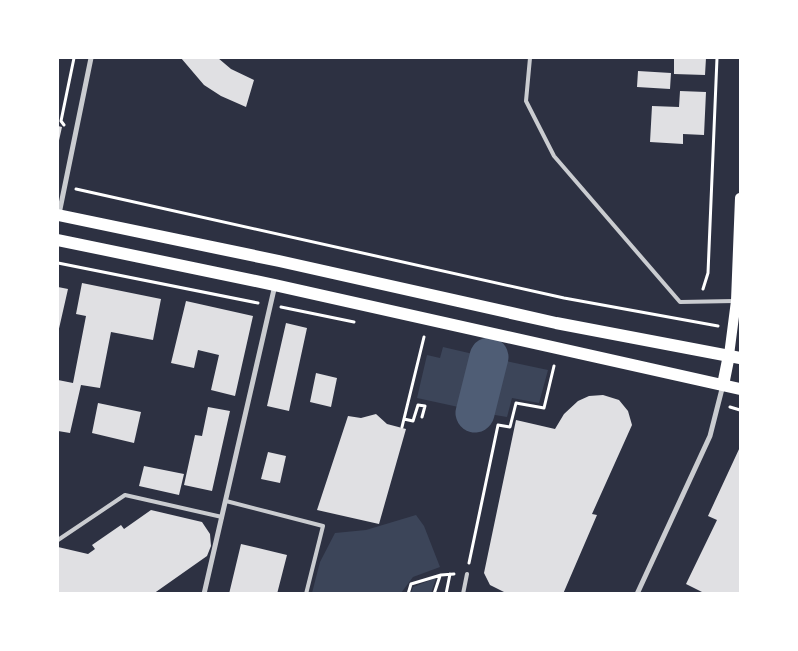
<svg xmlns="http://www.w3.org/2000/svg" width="798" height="651" font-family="'PT Serif',serif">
<rect width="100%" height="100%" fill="#2d3142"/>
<path fill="#3c4559" d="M 443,347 L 486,357 L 477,394 L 463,408 L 417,398 L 427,355 L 440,358 Z
M 492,358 L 548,370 L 539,403 L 512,398 L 507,417 L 489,414 L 483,395 Z
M 416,515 L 424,526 L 440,567 L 413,577 L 401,593 L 312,593 L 320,562 L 335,533 L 366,530 Z
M 436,578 L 431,593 L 411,593 L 413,587 Z"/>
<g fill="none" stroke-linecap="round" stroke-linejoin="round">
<path stroke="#4f5d75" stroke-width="39" d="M 475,413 L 489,357"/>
</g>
<path fill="#e0e0e3" d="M 181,58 L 218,58 L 231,69 L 254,80 L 246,107 L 221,96 L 204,85 Z
M 674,58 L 706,58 L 705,75 L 674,74 Z
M 638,71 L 671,73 L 670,89 L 637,87 Z
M 680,91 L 706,92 L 704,135 L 683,134 L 683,144 L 650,142 L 652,106 L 679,107 Z
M 58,126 L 62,127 L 58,145 Z
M 82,283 L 161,299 L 153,340 L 111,332 L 100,388 L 81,385 L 70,433 L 58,431 L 58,380 L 73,383 L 86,316 L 76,314 Z
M 58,287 L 68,289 L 58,333 Z
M 186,301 L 253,316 L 235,396 L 211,390 L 219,355 L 198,350 L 194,368 L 171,363 Z
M 286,323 L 307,328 L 289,411 L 267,406 Z
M 316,373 L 337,378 L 331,407 L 310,402 Z
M 603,395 L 619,400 L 628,411 L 632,425 L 592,514 L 597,515 L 563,594 L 508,594 L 490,585 L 484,573 L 516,420 L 555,429 L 564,414 L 578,401 L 589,396 Z
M 98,403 L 141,412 L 134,443 L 92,433 Z
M 208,407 L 230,411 L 212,491 L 184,485 L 195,435 L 202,436 Z
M 376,414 L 387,424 L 406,429 L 379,524 L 317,510 L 348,416 L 361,418 Z
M 740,447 L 740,594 L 706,594 L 686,584 L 717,520 L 708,516 Z
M 268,452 L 286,456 L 280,483 L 261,479 Z
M 144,466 L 184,474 L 179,495 L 139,486 Z
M 151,510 L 202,522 L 210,534 L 211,546 L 207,556 L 153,594 L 58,594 L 58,547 L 88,554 L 95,549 L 92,545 L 121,525 L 124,529 Z
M 241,544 L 287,555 L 277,594 L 229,594 Z"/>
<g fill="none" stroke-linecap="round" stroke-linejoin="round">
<path stroke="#fff" stroke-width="3" d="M 64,125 L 61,121 L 74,58
M 76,189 L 564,298 L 718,326
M 58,263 L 258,303
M 703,289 L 708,273 L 717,58
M 281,307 L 354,322
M 730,407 L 740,410
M 404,419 L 413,421 L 418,405 L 425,406 L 422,417
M 402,427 L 424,337
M 469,563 L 498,425 L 510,427 L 516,403 L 544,408 L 554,366
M 408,594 L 411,584 L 441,575 L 454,574
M 434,594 L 440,576
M 446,594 L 450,574"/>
<path stroke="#caccd0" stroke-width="4" d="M 530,58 L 526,101 L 554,156 L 680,302 L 734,301
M 226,501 L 323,526 L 306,594
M 58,540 L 125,495 L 222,517
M 463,594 L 467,574"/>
<path stroke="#caccd0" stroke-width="5" d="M 59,214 L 91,58
M 204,594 L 275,285
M 637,594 L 710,436 L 723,385"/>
<path stroke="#fff" stroke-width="10" d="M 729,355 L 736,301 L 740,198"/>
<path stroke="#fff" stroke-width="12" d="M 58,215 L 279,261 L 556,323 L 740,358
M 58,240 L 275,285 L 740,389
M 723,385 L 729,355"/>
</g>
<rect width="798" height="651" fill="none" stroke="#ffffff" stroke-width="118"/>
</svg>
